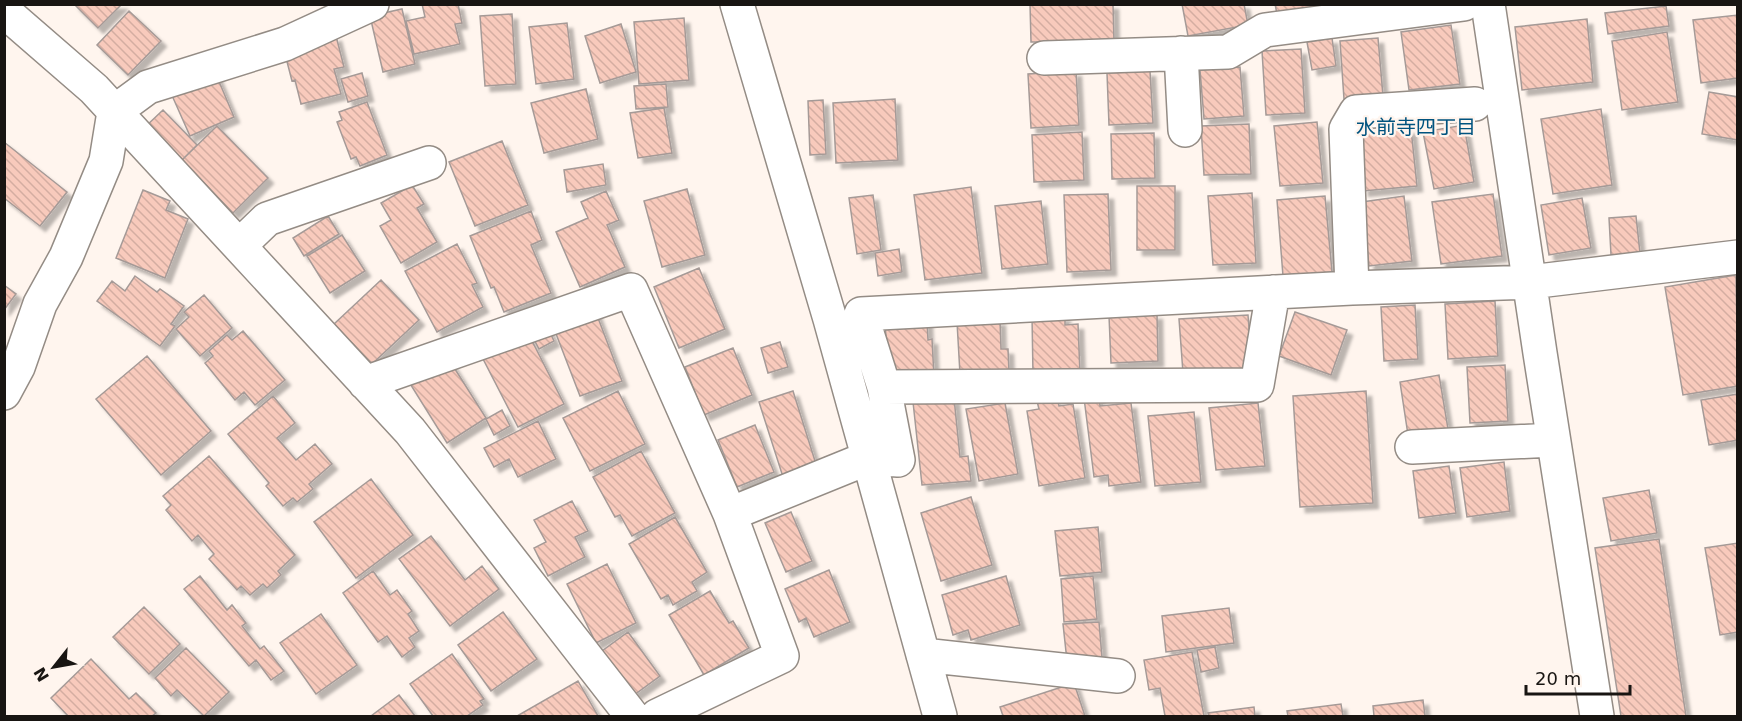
<svg xmlns="http://www.w3.org/2000/svg" width="1742" height="721" font-family="'DejaVu Sans','Noto Sans JP',sans-serif">
<defs>
<pattern id="building-back-hatch" width="6" height="6" patternUnits="userSpaceOnUse" patternTransform="scale(1.5)"><rect width="6" height="6" fill="#f8cabc"/><path d="M-1 5l2 2M0 0l6 6M5-1l2 2" fill="none" stroke="#d4ada1"/></pattern>
<filter id="shadow"><feDropShadow dx="5.5" dy="5.5" stdDeviation="1.5" flood-color="#0004"/></filter>
</defs>
<rect width="100%" height="100%" fill="#fff5ee"/>
<path fill="url(#building-back-hatch)" stroke="#a59a97" stroke-width="1.5" filter="url(#shadow)" d="M 74,4 L 122,4 L 98,28 Z
M 422,4 L 458,4 L 462,23 L 455,24 L 460,44 L 414,54 L 406,21 L 425,17 Z
M 1030,4 L 1113,4 L 1114,42 L 1031,42 Z
M 1182,4 L 1244,4 L 1248,25 L 1188,36 Z
M 1275,4 L 1337,4 L 1278,19 Z
M 1666,6 L 1669,26 L 1608,34 L 1605,13 Z
M 402,9 L 415,64 L 383,72 L 370,16 Z
M 129,11 L 161,41 L 128,75 L 97,45 Z
M 512,14 L 516,84 L 485,86 L 480,16 Z
M 1738,15 L 1738,78 L 1701,83 L 1693,20 Z
M 684,18 L 689,80 L 639,84 L 634,22 Z
M 1587,19 L 1593,82 L 1522,90 L 1515,27 Z
M 567,23 L 574,79 L 536,84 L 529,27 Z
M 621,24 L 636,72 L 600,83 L 585,36 Z
M 1451,25 L 1460,84 L 1409,90 L 1401,32 Z
M 1667,32 L 1678,102 L 1622,110 L 1612,41 Z
M 336,36 L 344,67 L 334,69 L 341,94 L 301,104 L 295,80 L 292,81 L 284,50 Z
M 1332,38 L 1336,66 L 1312,70 L 1307,42 Z
M 1378,38 L 1383,96 L 1344,99 L 1340,41 Z
M 1301,49 L 1305,113 L 1266,115 L 1262,51 Z
M 1240,67 L 1244,116 L 1204,119 L 1200,70 Z
M 1076,71 L 1079,125 L 1031,128 L 1028,74 Z
M 1150,71 L 1153,123 L 1109,125 L 1107,73 Z
M 215,72 L 234,117 L 190,136 L 170,91 Z
M 362,73 L 368,96 L 348,102 L 341,79 Z
M 666,84 L 668,107 L 636,109 L 634,86 Z
M 586,89 L 598,139 L 544,153 L 531,103 Z
M 1709,92 L 1738,97 L 1738,140 L 1702,134 Z
M 895,99 L 898,160 L 836,163 L 833,103 Z
M 823,100 L 826,154 L 810,155 L 808,101 Z
M 367,102 L 387,155 L 360,166 L 356,157 L 351,159 L 337,122 L 342,120 L 339,112 Z
M 664,108 L 672,153 L 638,158 L 630,113 Z
M 1601,109 L 1612,185 L 1553,194 L 1541,119 Z
M 163,110 L 197,145 L 179,163 L 145,127 Z
M 1317,122 L 1323,183 L 1280,186 L 1274,126 Z
M 1249,124 L 1251,174 L 1204,175 L 1201,126 Z
M 1464,125 L 1474,182 L 1434,189 L 1423,132 Z
M 217,126 L 268,178 L 233,213 L 182,160 Z
M 1411,129 L 1417,186 L 1363,191 L 1358,133 Z
M 1082,132 L 1084,180 L 1034,182 L 1032,135 Z
M 1154,133 L 1155,178 L 1112,179 L 1111,134 Z
M 502,141 L 528,205 L 475,226 L 449,162 Z
M 4,142 L 67,192 L 40,226 L 4,198 Z
M 603,164 L 606,185 L 567,192 L 564,170 Z
M 412,185 L 424,204 L 417,208 L 437,242 L 401,263 L 380,226 L 391,220 L 381,203 Z
M 1137,186 L 1175,186 L 1175,250 L 1137,250 Z
M 971,187 L 982,273 L 925,280 L 914,195 Z
M 687,189 L 705,255 L 662,267 L 644,201 Z
M 143,190 L 170,201 L 166,210 L 188,219 L 165,278 L 116,258 Z
M 606,191 L 619,220 L 607,225 L 625,267 L 580,287 L 556,232 L 588,218 L 581,202 Z
M 1252,193 L 1256,263 L 1213,265 L 1208,196 Z
M 1108,194 L 1111,270 L 1067,272 L 1064,195 Z
M 1493,194 L 1502,256 L 1441,264 L 1432,202 Z
M 873,195 L 881,250 L 857,254 L 849,198 Z
M 1325,196 L 1332,272 L 1283,276 L 1277,200 Z
M 1404,196 L 1412,261 L 1369,266 L 1362,202 Z
M 1582,198 L 1591,248 L 1549,255 L 1541,205 Z
M 1041,201 L 1048,264 L 1002,269 L 995,206 Z
M 531,211 L 542,240 L 531,245 L 551,293 L 504,312 L 494,287 L 491,288 L 470,236 Z
M 328,216 L 339,234 L 304,256 L 293,238 Z
M 1636,216 L 1640,253 L 1611,255 L 1609,218 Z
M 342,235 L 365,271 L 330,293 L 307,256 Z
M 457,244 L 477,283 L 472,285 L 483,307 L 437,332 L 405,271 Z
M 899,249 L 902,272 L 878,276 L 875,253 Z
M 699,268 L 725,329 L 679,348 L 654,287 Z
M 1736,275 L 1738,386 L 1683,395 L 1665,287 Z
M 135,276 L 157,292 L 160,289 L 184,306 L 171,324 L 175,326 L 160,346 L 97,301 L 112,281 L 125,291 Z
M 381,280 L 419,320 L 372,364 L 334,324 Z
M 4,285 L 16,294 L 4,310 Z
M 204,295 L 232,328 L 200,356 L 176,329 L 189,317 L 184,312 Z
M 1495,301 L 1498,356 L 1448,359 L 1445,304 Z
M 1415,305 L 1418,359 L 1384,361 L 1381,307 Z
M 595,310 L 622,381 L 580,396 L 553,326 Z
M 1295,312 L 1347,330 L 1331,375 L 1279,356 Z
M 1157,314 L 1158,361 L 1111,363 L 1109,316 Z
M 1248,315 L 1252,368 L 1183,373 L 1179,319 Z
M 1032,316 L 1065,316 L 1065,325 L 1078,324 L 1080,374 L 1033,375 Z
M 544,320 L 554,341 L 539,349 L 528,328 Z
M 1000,320 L 1001,349 L 1008,349 L 1009,372 L 960,374 L 957,322 Z
M 927,321 L 928,340 L 932,339 L 934,377 L 893,379 L 888,369 L 885,322 Z
M 526,329 L 564,404 L 518,427 L 480,353 Z
M 243,331 L 285,380 L 255,405 L 244,392 L 235,400 L 205,363 L 213,356 L 209,351 L 227,335 L 232,340 Z
M 780,342 L 788,367 L 768,373 L 761,348 Z
M 733,348 L 752,395 L 704,415 L 685,367 Z
M 147,356 L 211,431 L 161,475 L 96,399 Z
M 448,358 L 486,418 L 447,443 L 409,382 Z
M 1505,365 L 1508,421 L 1470,423 L 1467,367 Z
M 1439,375 L 1448,429 L 1408,435 L 1400,382 Z
M 618,391 L 645,444 L 590,471 L 563,418 Z
M 793,391 L 815,461 L 783,477 L 759,402 Z
M 1366,391 L 1373,503 L 1300,507 L 1293,396 Z
M 1738,394 L 1738,440 L 1709,445 L 1701,400 Z
M 273,396 L 295,423 L 277,438 L 296,460 L 315,444 L 332,464 L 309,484 L 313,489 L 297,502 L 293,498 L 283,506 L 266,486 L 269,483 L 228,434 Z
M 1099,396 L 1100,406 L 1131,403 L 1141,482 L 1109,486 L 1108,475 L 1094,477 L 1084,398 Z
M 954,398 L 960,457 L 968,456 L 971,481 L 922,485 L 913,402 Z
M 1057,398 L 1059,406 L 1073,404 L 1085,478 L 1039,486 L 1027,411 L 1039,409 L 1037,401 Z
M 1005,403 L 1018,474 L 979,481 L 966,409 Z
M 1258,403 L 1265,466 L 1216,470 L 1209,408 Z
M 502,410 L 510,426 L 494,435 L 486,419 Z
M 1194,412 L 1201,482 L 1155,486 L 1148,416 Z
M 538,421 L 556,459 L 518,477 L 509,459 L 494,467 L 484,448 Z
M 755,425 L 774,472 L 737,487 L 718,440 Z
M 641,451 L 675,513 L 632,536 L 620,515 L 615,517 L 593,477 Z
M 209,456 L 295,555 L 278,571 L 281,575 L 267,588 L 263,584 L 250,595 L 241,586 L 237,590 L 209,559 L 214,554 L 198,535 L 192,541 L 166,510 L 171,505 L 163,496 Z
M 1504,462 L 1510,511 L 1467,517 L 1460,468 Z
M 1449,466 L 1456,513 L 1419,518 L 1413,471 Z
M 371,479 L 413,535 L 356,578 L 314,522 Z
M 1649,490 L 1657,533 L 1611,541 L 1603,498 Z
M 971,497 L 992,565 L 941,581 L 921,513 Z
M 572,501 L 588,531 L 575,537 L 585,557 L 548,576 L 534,548 L 546,542 L 534,520 Z
M 791,512 L 812,561 L 786,572 L 765,523 Z
M 675,517 L 707,572 L 692,582 L 697,591 L 673,605 L 668,595 L 661,599 L 629,544 Z
M 1098,527 L 1102,572 L 1060,576 L 1055,531 Z
M 431,536 L 465,580 L 482,566 L 499,589 L 450,626 L 399,559 Z
M 1659,539 L 1686,716 L 1621,716 L 1595,548 Z
M 1738,543 L 1738,632 L 1720,635 L 1705,548 Z
M 607,564 L 636,623 L 596,643 L 567,584 Z
M 829,570 L 850,622 L 814,637 L 806,618 L 799,622 L 785,589 Z
M 373,571 L 390,595 L 397,590 L 412,611 L 408,614 L 419,631 L 409,638 L 415,647 L 402,657 L 387,636 L 378,642 L 343,593 Z
M 200,576 L 227,610 L 232,605 L 246,623 L 242,626 L 260,649 L 264,646 L 284,671 L 271,680 L 256,660 L 249,666 L 184,589 Z
M 1006,576 L 1020,625 L 971,640 L 968,630 L 953,635 L 942,595 Z
M 1093,576 L 1097,619 L 1064,622 L 1061,579 Z
M 710,591 L 729,623 L 733,621 L 749,648 L 704,675 L 669,615 Z
M 144,607 L 180,644 L 149,674 L 113,637 Z
M 1229,608 L 1234,643 L 1166,652 L 1162,616 Z
M 503,612 L 537,659 L 491,691 L 458,645 Z
M 321,614 L 357,665 L 316,694 L 280,643 Z
M 1099,622 L 1102,658 L 1067,661 L 1063,624 Z
M 628,632 L 660,676 L 634,695 L 602,651 Z
M 1215,647 L 1219,668 L 1201,672 L 1197,650 Z
M 186,648 L 229,692 L 204,716 L 177,690 L 171,696 L 155,678 Z
M 1192,652 L 1204,716 L 1165,716 L 1160,688 L 1149,690 L 1144,660 Z
M 452,654 L 484,699 L 480,701 L 483,705 L 467,716 L 433,716 L 410,684 Z
M 91,659 L 129,699 L 136,693 L 156,713 L 152,716 L 68,716 L 51,698 Z
M 578,681 L 598,716 L 517,716 Z
M 1074,683 L 1085,716 L 1003,716 L 1000,707 Z
M 399,695 L 415,716 L 371,716 Z
M 1423,700 L 1425,716 L 1374,716 L 1373,706 Z
M 1341,704 L 1343,716 L 1288,716 L 1287,711 Z
M 1254,707 L 1255,716 L 1209,716 L 1208,713 Z"/>
<g fill="none" stroke-linecap="round" stroke-linejoin="round">
<g stroke="#948c85" stroke-width="36">
<path id="minor" d="M 737,4 L 830,319 L 940,716
M 1488,4 L 1540,353 L 1597,716
M 4,11 L 94,89 L 410,431 L 632,716
M 1181,53 L 1185,130
M 1044,58 L 1228,52 L 1265,30 L 1464,4
M 239,246 L 267,219 L 429,163
M 1352,288 L 1346,129 L 1356,112 L 1475,104
M 365,383 L 631,290 L 730,514 L 782,656 L 657,716
M 884,387 L 1257,385 L 1273,292
M 4,393 L 18,367 L 40,304 L 66,257 L 106,161 L 114,112 L 148,87 L 285,44 L 372,4
M 1412,447 L 1553,440
M 730,514 L 868,458 L 898,460 L 884,387 L 861,314 L 1352,288 L 1530,282 L 1738,257
M 923,655 L 1118,676"/>
</g>
<use href="#minor" stroke="#fff" stroke-width="33"/>
</g>
<g text-anchor="middle" dominant-baseline="central" stroke-width="4.5" stroke-linejoin="round" paint-order="stroke">
<g font-size="20" fill="#00537f" stroke="#fff5ee">
<text x="1416" y="127">水前寺四丁目</text>
</g>
</g>
<rect width="1742" height="721" fill="none" stroke="#181512" stroke-width="12"/>
<g transform="translate(54 667) rotate(239)" stroke="#fff5ee" stroke-width="4.5" paint-order="stroke">
<path d="M0-4.5L10 22L0 15L-10 22Z" fill="#181512"/>
<text y="-9" font-size="16" font-weight="bold" text-anchor="middle" fill="#181512">N</text>
</g>
<path d="M1526 685v9h104v-9" fill="none" stroke="#181512" stroke-width="3"/>
<text x="1535" y="685" font-size="18" fill="#181512" stroke="#fff5ee" stroke-width="4.5" paint-order="stroke">20 m</text>
</svg>
